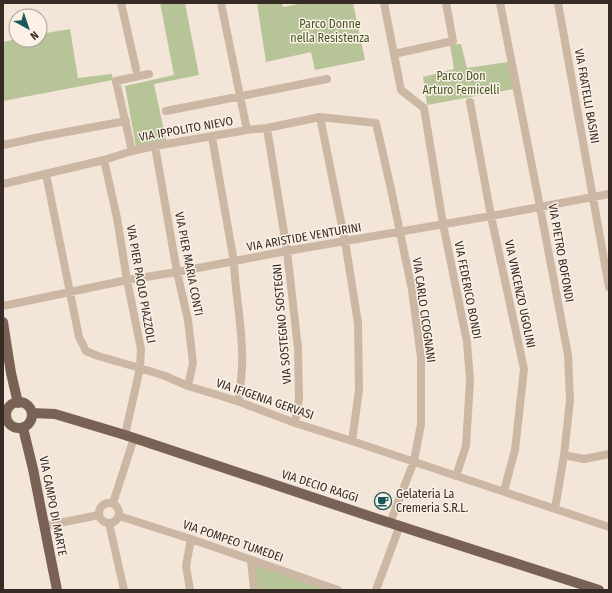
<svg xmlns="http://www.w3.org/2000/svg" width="612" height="593" font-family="'Fira Sans Condensed',sans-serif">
<rect width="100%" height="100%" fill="#f3e6d9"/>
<path fill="#b6c498" d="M 160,3 L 185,3 L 199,75 L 154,84 L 166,140 L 136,147 L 125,86 L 174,75 Z
M 257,3 L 282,3 L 283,7 L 304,3 L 353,3 L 365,60 L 315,70 L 311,52 L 266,62 Z
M 70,29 L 78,78 L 112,74 L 113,80 L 3,101 L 3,42 L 16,39 L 16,40 L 40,40 L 40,34 Z
M 461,44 L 467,68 L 508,62 L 514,89 L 427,105 L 423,77 L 454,69 L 450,45 Z
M 253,564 L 327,590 L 257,590 Z"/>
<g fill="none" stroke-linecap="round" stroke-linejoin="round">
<path stroke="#ccb6a4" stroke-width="8" d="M 121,3 L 136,69
M 221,3 L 247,130
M 384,3 L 401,90 L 424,108 L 443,224 L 467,342 L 470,381 L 466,446 L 456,476
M 500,3 L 540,207 L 568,355 L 570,400 L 564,455 L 555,509
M 558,3 L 609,287
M 394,54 L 453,41 L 446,3
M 470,102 L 491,216 L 524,369 L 515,450 L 504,491
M 166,111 L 327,79
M 320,117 L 345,241 L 358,323 L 359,390 L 352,441
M 267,128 L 287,251 L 298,348 L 299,399 L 295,423
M 212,137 L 234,262 C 235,291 241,319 242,349 C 243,366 241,384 238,401
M 3,145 L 45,136 L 126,121
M 155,146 L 177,272 L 188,320 L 193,363 L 188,386
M 132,151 L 116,81 L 149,74
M 104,160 L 117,218 L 127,280 L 141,349 L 140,368 L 125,435
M 46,174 L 79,337 L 86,351 L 98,356 L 140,368 L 165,376 L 188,386 L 237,401 L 295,423 L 352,441 L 609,527
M 3,184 L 104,160 L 132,151 L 155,146 L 247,130 L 267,128 L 320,117 L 376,123 L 391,189 L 412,290 L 421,358 L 421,424 L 414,461 L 390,523
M 3,306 L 127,280 L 177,272 L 287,251 L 491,216 L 609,194
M 564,455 L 584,459 L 609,454
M99 513a10 10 0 1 1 20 0a10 10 0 1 1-20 0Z
M 113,503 L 134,438
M 119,516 L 191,539 L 338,590
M 109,523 L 124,590
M 44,526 L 99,515
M 251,560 L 254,590
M 190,590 L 186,566 L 191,539
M 376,590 L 400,525"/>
<path stroke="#7a6156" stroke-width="10" d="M 3,322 L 11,373 L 18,403
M6 415a13 13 0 1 1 26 0a13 13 0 1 1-26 0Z
M 32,413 L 55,414 L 125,435 L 381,520 L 599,590
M 23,428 L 33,469 L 57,590"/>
</g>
<defs>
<g id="cafe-ring" transform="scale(0.9)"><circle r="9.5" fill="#fbf1e6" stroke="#19595c" stroke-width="1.5"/><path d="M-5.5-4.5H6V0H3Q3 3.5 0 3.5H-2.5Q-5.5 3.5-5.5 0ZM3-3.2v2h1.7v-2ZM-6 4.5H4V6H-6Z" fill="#19595c"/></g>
</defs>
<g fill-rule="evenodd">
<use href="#cafe-ring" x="383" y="501"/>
</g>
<g text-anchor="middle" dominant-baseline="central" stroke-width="3" stroke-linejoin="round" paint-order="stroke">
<g font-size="12" fill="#475728" stroke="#fbf1e6">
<text x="330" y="24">Parco Donne<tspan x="330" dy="14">nella Resistenza</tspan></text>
<text x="461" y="76">Parco Don<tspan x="461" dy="14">Arturo Femicelli</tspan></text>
</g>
<g font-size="12" fill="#372b26" stroke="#fbf1e6">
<text transform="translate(587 96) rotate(80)">VIA FRATELLI BASINI</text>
<text transform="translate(186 129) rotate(-10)">VIA IPPOLITO NIEVO</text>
<text transform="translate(304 237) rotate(-10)">VIA ARISTIDE VENTURINI</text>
<text transform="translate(561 253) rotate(80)">VIA PIETRO BOFONDI</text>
<text transform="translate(189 264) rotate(79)">VIA PIER MARIA CONTI</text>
<text transform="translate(141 284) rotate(80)">VIA PIER PAOLO PIAZZOLI</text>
<text transform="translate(468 290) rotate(79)">VIA FEDERICO BONDI</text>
<text transform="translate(520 294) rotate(78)">VIA VINCENZO UGOLINI</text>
<text transform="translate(424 310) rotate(82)">VIA CARLO CICOGNANI</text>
<text transform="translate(282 324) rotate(-95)">VIA SOSTEGNO SOSTEGNI</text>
<text transform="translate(265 399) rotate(19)">VIA IFIGENIA GERVASI</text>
<text transform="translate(320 486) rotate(18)">VIA DECIO RAGGI</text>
<text transform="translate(53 506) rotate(79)">VIA CAMPO DI MARTE</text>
<text transform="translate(233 541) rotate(19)">VIA POMPEO TUMEDEI</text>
</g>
<g font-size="12" fill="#372b26" stroke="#fbf1e6" text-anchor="start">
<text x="396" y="494">Gelateria La<tspan x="396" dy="14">Cremeria S.R.L.</tspan></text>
</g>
</g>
<rect width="612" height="593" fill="none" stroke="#372b26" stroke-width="8"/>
<g transform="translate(28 28) rotate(140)"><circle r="19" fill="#fbf1e6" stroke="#ada299"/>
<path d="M0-3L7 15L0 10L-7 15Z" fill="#19595c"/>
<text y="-6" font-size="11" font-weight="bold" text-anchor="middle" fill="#372b26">N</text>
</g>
</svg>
